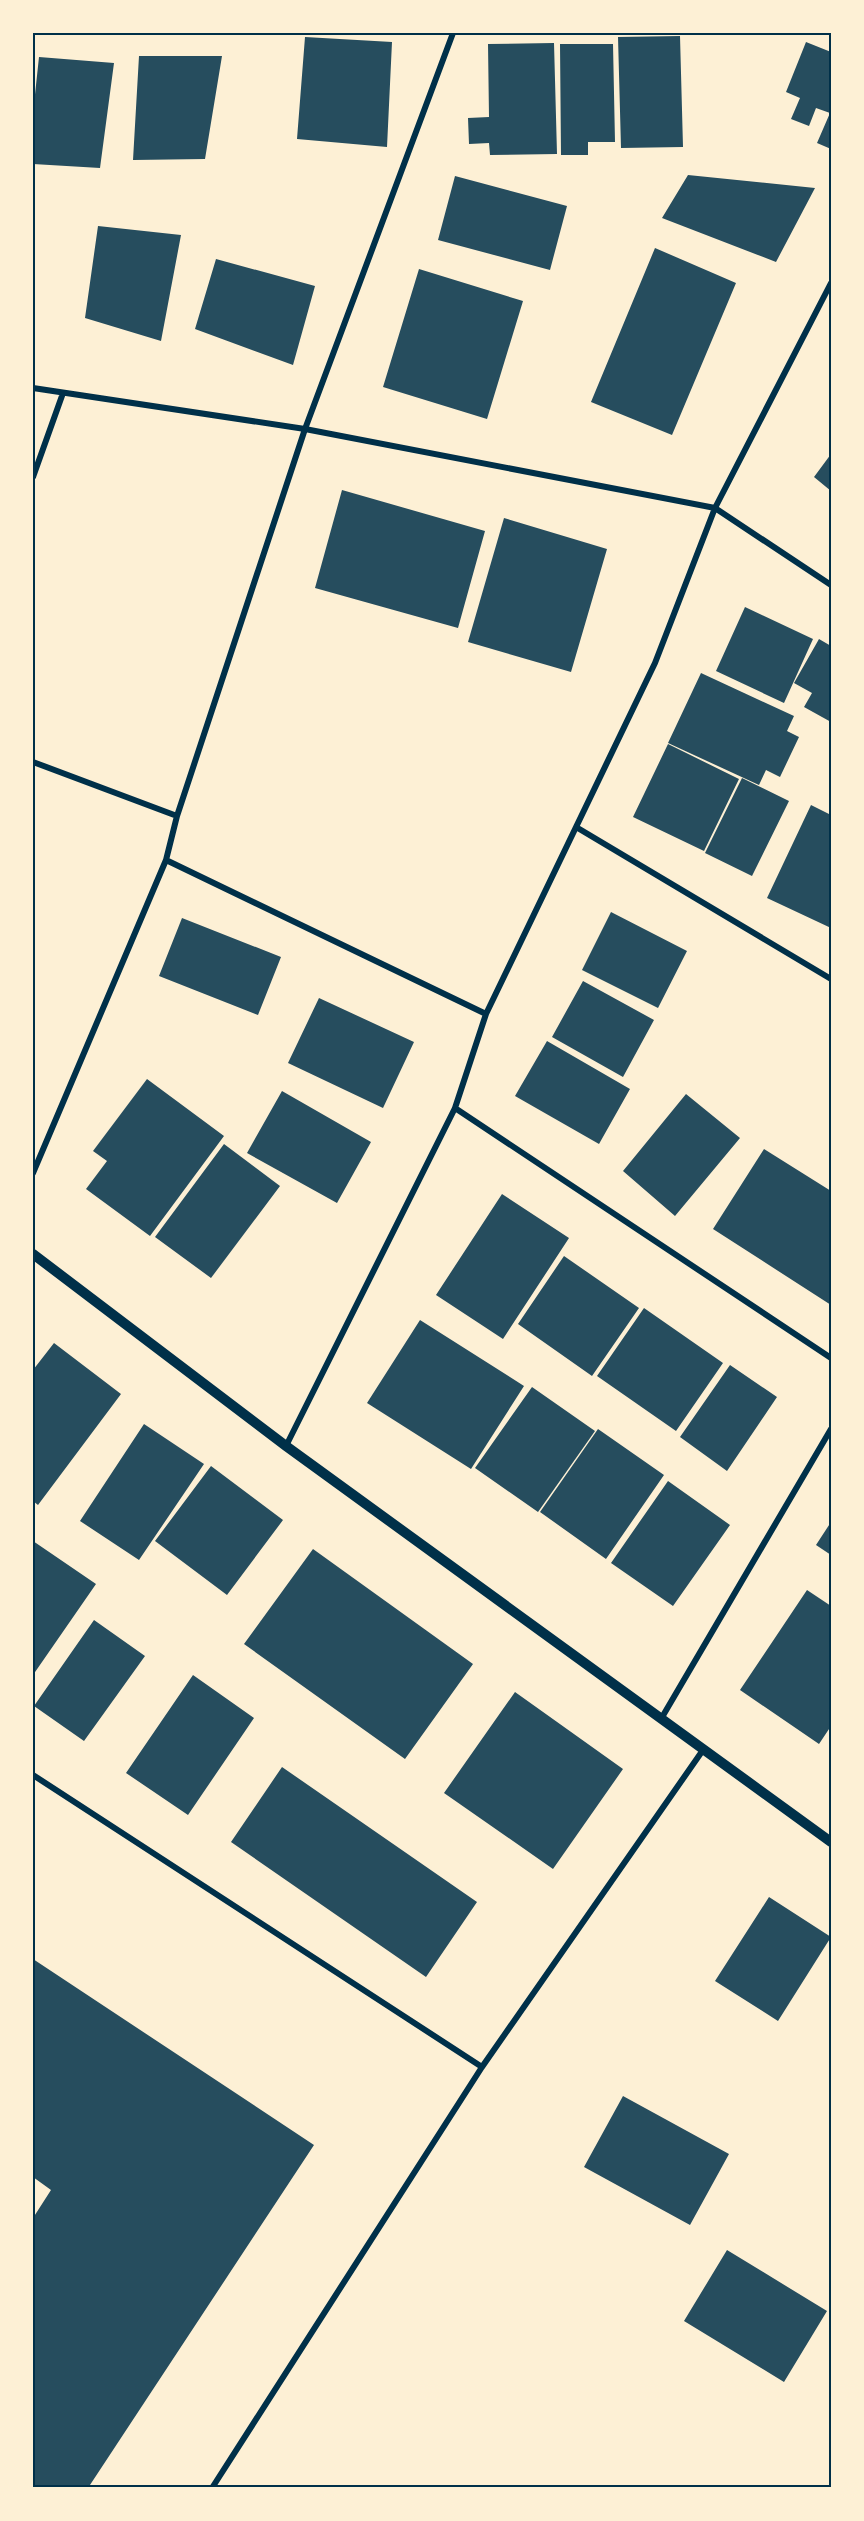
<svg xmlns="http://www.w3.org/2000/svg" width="864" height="2521" font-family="'Fira Sans',sans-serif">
<rect width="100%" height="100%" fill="#fdf0d5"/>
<path fill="#264d5e" d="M 680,36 L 683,147 L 621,148 L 618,37 Z
M 305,37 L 392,42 L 387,147 L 297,139 Z
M 806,42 L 831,52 L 831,149 L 817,143 L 830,113 L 816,108 L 809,126 L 791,119 L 800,98 L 786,92 Z
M 554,43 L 557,154 L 490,155 L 489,143 L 469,144 L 468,118 L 489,117 L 488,44 Z
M 560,44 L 613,44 L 615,142 L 588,142 L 588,155 L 561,155 Z
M 139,56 L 222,56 L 205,159 L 133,160 Z
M 39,57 L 114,63 L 100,168 L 33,164 L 33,113 Z
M 688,175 L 815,188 L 776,262 L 662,218 Z
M 455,176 L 567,206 L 550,270 L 438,240 Z
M 98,226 L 181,235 L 161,341 L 85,318 Z
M 655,248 L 736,283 L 672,435 L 591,402 Z
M 216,259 L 315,286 L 293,365 L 195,329 Z
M 419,269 L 523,301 L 487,419 L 383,387 Z
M 831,454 L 831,491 L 814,477 Z
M 342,490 L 485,531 L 458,628 L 315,588 Z
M 504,518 L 607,549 L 571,672 L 468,642 Z
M 745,607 L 813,639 L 784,703 L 716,671 Z
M 819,639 L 831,646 L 831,722 L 804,707 L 812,693 L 794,683 Z
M 701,673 L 794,716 L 787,731 L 799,737 L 780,777 L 766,770 L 759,785 L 668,743 Z
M 668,744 L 739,779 L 704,851 L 633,817 Z
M 742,778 L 789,801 L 752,876 L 705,853 Z
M 811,805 L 831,815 L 831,928 L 767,898 Z
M 611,912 L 687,951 L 658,1008 L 582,970 Z
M 182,918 L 281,957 L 258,1015 L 159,976 Z
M 583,981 L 654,1020 L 623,1077 L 552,1037 Z
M 319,998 L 414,1042 L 383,1108 L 288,1063 Z
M 547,1041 L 630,1089 L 599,1144 L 515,1096 Z
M 147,1079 L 224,1136 L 150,1236 L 86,1189 L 107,1161 L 93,1151 Z
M 282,1091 L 371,1142 L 337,1203 L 247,1153 Z
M 686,1094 L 740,1138 L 675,1216 L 623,1171 Z
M 224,1144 L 280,1186 L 211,1278 L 155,1237 Z
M 764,1149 L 831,1191 L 831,1305 L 713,1229 Z
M 502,1194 L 569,1238 L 503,1339 L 436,1295 Z
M 564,1256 L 639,1308 L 592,1376 L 518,1324 Z
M 644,1308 L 723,1363 L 676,1431 L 597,1376 Z
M 420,1320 L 524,1386 L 471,1469 L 367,1403 Z
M 54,1343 L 121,1394 L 38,1505 L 33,1501 L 33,1370 Z
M 730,1365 L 777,1397 L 727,1471 L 680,1437 Z
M 532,1387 L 595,1431 L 538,1512 L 475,1468 Z
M 144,1424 L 204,1464 L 139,1560 L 80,1521 Z
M 598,1429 L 664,1475 L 606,1559 L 540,1512 Z
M 211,1466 L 283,1520 L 227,1595 L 155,1541 Z
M 668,1481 L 730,1525 L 673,1606 L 611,1563 Z
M 831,1522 L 831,1555 L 816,1545 Z
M 33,1541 L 96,1584 L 33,1675 Z
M 313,1549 L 473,1664 L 405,1759 L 244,1644 Z
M 807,1590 L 831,1606 L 831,1726 L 819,1744 L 740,1690 Z
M 94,1620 L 145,1656 L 84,1741 L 34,1706 Z
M 193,1675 L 254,1718 L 188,1815 L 126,1773 Z
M 515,1692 L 623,1769 L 553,1869 L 444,1793 Z
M 282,1767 L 477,1902 L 426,1977 L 231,1842 Z
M 769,1897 L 831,1937 L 778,2021 L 715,1981 Z
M 33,1959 L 314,2145 L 88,2488 L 33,2487 L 33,2218 L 51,2190 L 33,2177 Z
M 623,2096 L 729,2154 L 690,2225 L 584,2167 Z
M 727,2250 L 827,2311 L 784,2382 L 684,2321 Z"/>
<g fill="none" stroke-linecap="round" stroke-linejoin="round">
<path stroke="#003049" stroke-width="6" d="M 33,388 L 305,429 L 715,508 L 831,585
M 33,477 L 63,393
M 33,762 L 177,816
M 576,827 L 831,979
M 166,860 L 486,1014
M 455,1108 L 831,1358
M 33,1173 L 166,860 L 177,816 L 305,429 L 453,33
M 286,1446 L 455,1108 L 486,1014 L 655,663 L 715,508 L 831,283
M 661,1719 L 831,1429
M 33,1775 L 482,2067
M 212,2488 L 482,2067 L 703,1750"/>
<path stroke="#003049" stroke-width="10" d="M 33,1254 L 286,1446 L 831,1842"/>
</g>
<rect width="864" height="2521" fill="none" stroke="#fdf0d5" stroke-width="69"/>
<rect x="34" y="34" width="796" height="2452" fill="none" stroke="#003049" stroke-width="2"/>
</svg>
